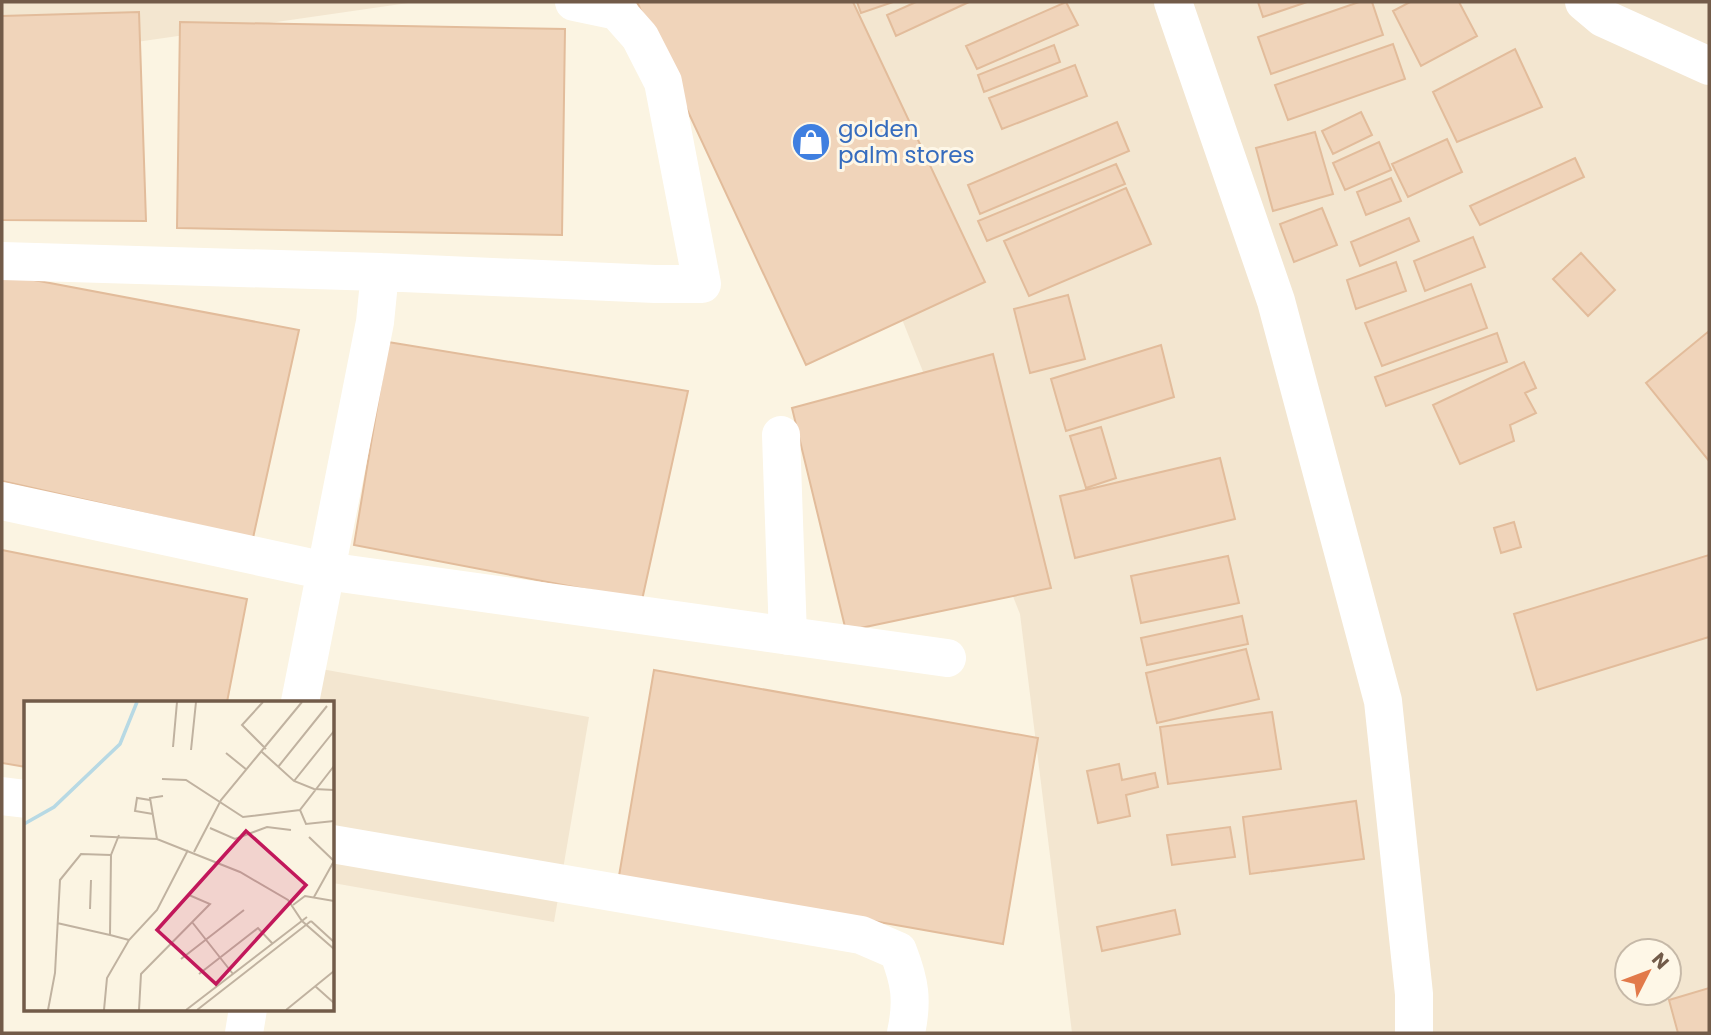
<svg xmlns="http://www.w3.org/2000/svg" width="1711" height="1035" font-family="Poppins,sans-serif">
<rect width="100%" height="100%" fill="#fbf4e2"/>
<path fill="#f3e6d0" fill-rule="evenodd" d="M 2,2 L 415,2 L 74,51 L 2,53 Z
M 775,2 L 1709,2 L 1709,1033 L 1072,1033 L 1020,614 ZM 1627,951 L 1669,951 L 1669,993 L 1627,993 Z
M 310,667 L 589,717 L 554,922 L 333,883 L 332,702 L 304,702 Z"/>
<path fill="#f0d4ba" stroke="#e2bc9b" stroke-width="2" d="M 637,2 L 853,2 L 985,282 L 806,365 Z
M 857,2 L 893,2 L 861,13 Z
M 916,2 L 969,2 L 896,36 L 887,15 Z
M 1066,2 L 1078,25 L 977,69 L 966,46 Z
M 1258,2 L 1307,2 L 1263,17 Z
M 1359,2 L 1372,2 L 1383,35 L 1271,74 L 1258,37 Z
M 1410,2 L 1459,2 L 1477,36 L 1421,66 L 1393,11 Z
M 139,12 L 146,221 L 2,220 L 2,16 Z
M 180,22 L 565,29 L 562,235 L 177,228 Z
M 1393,44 L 1405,79 L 1288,120 L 1275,85 Z
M 1054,45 L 1060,62 L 984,92 L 978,75 Z
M 1515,49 L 1542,107 L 1457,142 L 1433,92 Z
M 1075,65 L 1087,96 L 1002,129 L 989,98 Z
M 1361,112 L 1372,135 L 1333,154 L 1322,131 Z
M 1117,122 L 1129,151 L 980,214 L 968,185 Z
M 1315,132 L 1333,194 L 1273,211 L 1256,148 Z
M 1447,139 L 1462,172 L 1408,197 L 1392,164 Z
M 1379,142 L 1391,170 L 1345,190 L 1333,163 Z
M 1575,158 L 1584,177 L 1480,225 L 1470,206 Z
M 1116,164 L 1125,184 L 987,241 L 978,221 Z
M 1391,178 L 1401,201 L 1366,215 L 1357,192 Z
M 1126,188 L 1151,244 L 1029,296 L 1004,241 Z
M 1322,208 L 1337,245 L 1294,262 L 1280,224 Z
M 1409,218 L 1419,241 L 1360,266 L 1351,242 Z
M 1473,237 L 1485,267 L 1425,291 L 1414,261 Z
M 1581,253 L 1615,290 L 1588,316 L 1553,279 Z
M 1396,262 L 1406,291 L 1356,309 L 1347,280 Z
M 2,274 L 299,330 L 253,538 L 2,481 Z
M 1471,284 L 1487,328 L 1382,366 L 1365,323 Z
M 1068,295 L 1085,359 L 1030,373 L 1014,309 Z
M 1709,331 L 1709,461 L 1646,383 Z
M 1497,333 L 1507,362 L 1386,406 L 1375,377 Z
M 388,342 L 688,391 L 642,600 L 354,545 Z
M 1161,345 L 1174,397 L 1066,431 L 1051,379 Z
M 993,354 L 1051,588 L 846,631 L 792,408 Z
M 1524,362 L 1536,388 L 1525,393 L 1536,413 L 1510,425 L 1514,441 L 1460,464 L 1433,405 Z
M 1101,427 L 1116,478 L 1086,488 L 1070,436 Z
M 1220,458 L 1235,519 L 1075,558 L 1060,496 Z
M 1514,522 L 1521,547 L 1501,553 L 1494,528 Z
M 2,550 L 247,599 L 227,702 L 26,702 L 26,767 L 2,763 Z
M 1709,555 L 1709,637 L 1537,690 L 1514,614 Z
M 1228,556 L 1239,603 L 1141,623 L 1131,576 Z
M 1242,616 L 1248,644 L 1147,665 L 1141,638 Z
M 1246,649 L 1259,699 L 1157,723 L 1146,673 Z
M 654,670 L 1038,738 L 1003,944 L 619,876 Z
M 1272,712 L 1281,769 L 1168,784 L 1160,727 Z
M 1119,764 L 1122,780 L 1155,773 L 1158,787 L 1126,795 L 1130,816 L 1098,823 L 1087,771 Z
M 1356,801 L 1364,859 L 1250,874 L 1243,817 Z
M 1230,827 L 1235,857 L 1172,865 L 1167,835 Z
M 1175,910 L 1180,934 L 1102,951 L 1097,927 Z
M 1709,988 L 1709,1033 L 1678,1033 L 1669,1000 Z"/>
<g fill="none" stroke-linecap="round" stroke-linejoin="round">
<path stroke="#fff" stroke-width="38" d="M 1173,2 L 1276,301 L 1383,701 L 1414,994 L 1414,1033
M 1584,2 L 1603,18 L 1709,66
M 2,261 L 380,272 L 655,284 L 702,284 L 663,82 L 640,37 L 617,11 L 574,2
M 781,435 L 788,636
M 2,501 L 326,571 L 947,658
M 300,702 L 375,322 L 380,272
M 2,796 L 26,799
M 332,844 L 861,935 L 898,951 C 910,982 913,1000 906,1033
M 244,1033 L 248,1009"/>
</g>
<defs>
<g id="shop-disc" transform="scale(2.0125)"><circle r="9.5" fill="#3f7fe0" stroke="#fef7e7"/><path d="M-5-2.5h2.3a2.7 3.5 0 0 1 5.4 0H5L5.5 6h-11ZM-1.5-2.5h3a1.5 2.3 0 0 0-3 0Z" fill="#fff"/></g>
</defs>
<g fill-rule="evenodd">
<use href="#shop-disc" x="811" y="142"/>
</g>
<g text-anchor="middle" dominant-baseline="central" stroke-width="6" stroke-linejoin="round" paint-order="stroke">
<g font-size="23" fill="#366cbe" stroke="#fef7e7" text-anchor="start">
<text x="838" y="129">golden<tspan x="838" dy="26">palm stores</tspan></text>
</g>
</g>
<g transform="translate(24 701)">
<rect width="310" height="310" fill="#fbf4e2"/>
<path fill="none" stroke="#b7d9e4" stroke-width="3.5" d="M 0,123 L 30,106 L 96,43 L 113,1"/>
<path fill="none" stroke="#c0b2a0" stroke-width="2" d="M 239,1 L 218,24 L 242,48M 149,46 L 153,1M 167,49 L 172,1M 238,51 L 270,80 L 290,88 L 310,89M 202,52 L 223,69M 310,65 L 276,109 L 282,123 L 310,120M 254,66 L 303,5M 138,78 L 162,79 L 219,116 L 276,109M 270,80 L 310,30M 126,99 L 113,97 L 111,110 L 129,113M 186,127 L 211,138 L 243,126 L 267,129M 95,134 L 87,154 L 86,234 L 105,239M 66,135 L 133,138 L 216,171 L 264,199 L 278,220 L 310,248M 285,136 L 310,160M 133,138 L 126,97 L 139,95M 170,151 L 197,99 L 278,1M 290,196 L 310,160M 269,204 L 281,195 L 310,200M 66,208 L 67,179M 287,220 L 310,241M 168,221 L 209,273M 33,222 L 86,234M 157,258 L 220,209M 175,273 L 234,227 L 248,242M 291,285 L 310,302M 24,309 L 31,272 L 36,179 L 57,153 L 87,154M 80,309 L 83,277 L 105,239 L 133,209 L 164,149M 115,309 L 117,273 L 186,203 L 165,194 L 146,214M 162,309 L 283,216M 173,309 L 287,220M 262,309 L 310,270"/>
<path fill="#c2185b" fill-opacity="0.15" stroke="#c2185b" stroke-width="3.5" d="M 222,130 L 282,184 L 192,283 L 133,229 Z"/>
<rect width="310" height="310" fill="none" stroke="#725b49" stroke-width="3.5"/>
</g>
<rect width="1711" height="1035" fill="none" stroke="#725b49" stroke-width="7"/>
<g transform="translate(1648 972) rotate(48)"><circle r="33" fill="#fef7e7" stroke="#c6b9a8" stroke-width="2"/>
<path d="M0-5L12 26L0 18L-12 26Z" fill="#e27a4a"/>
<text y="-10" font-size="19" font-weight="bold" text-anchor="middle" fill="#725b49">N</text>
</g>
</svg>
